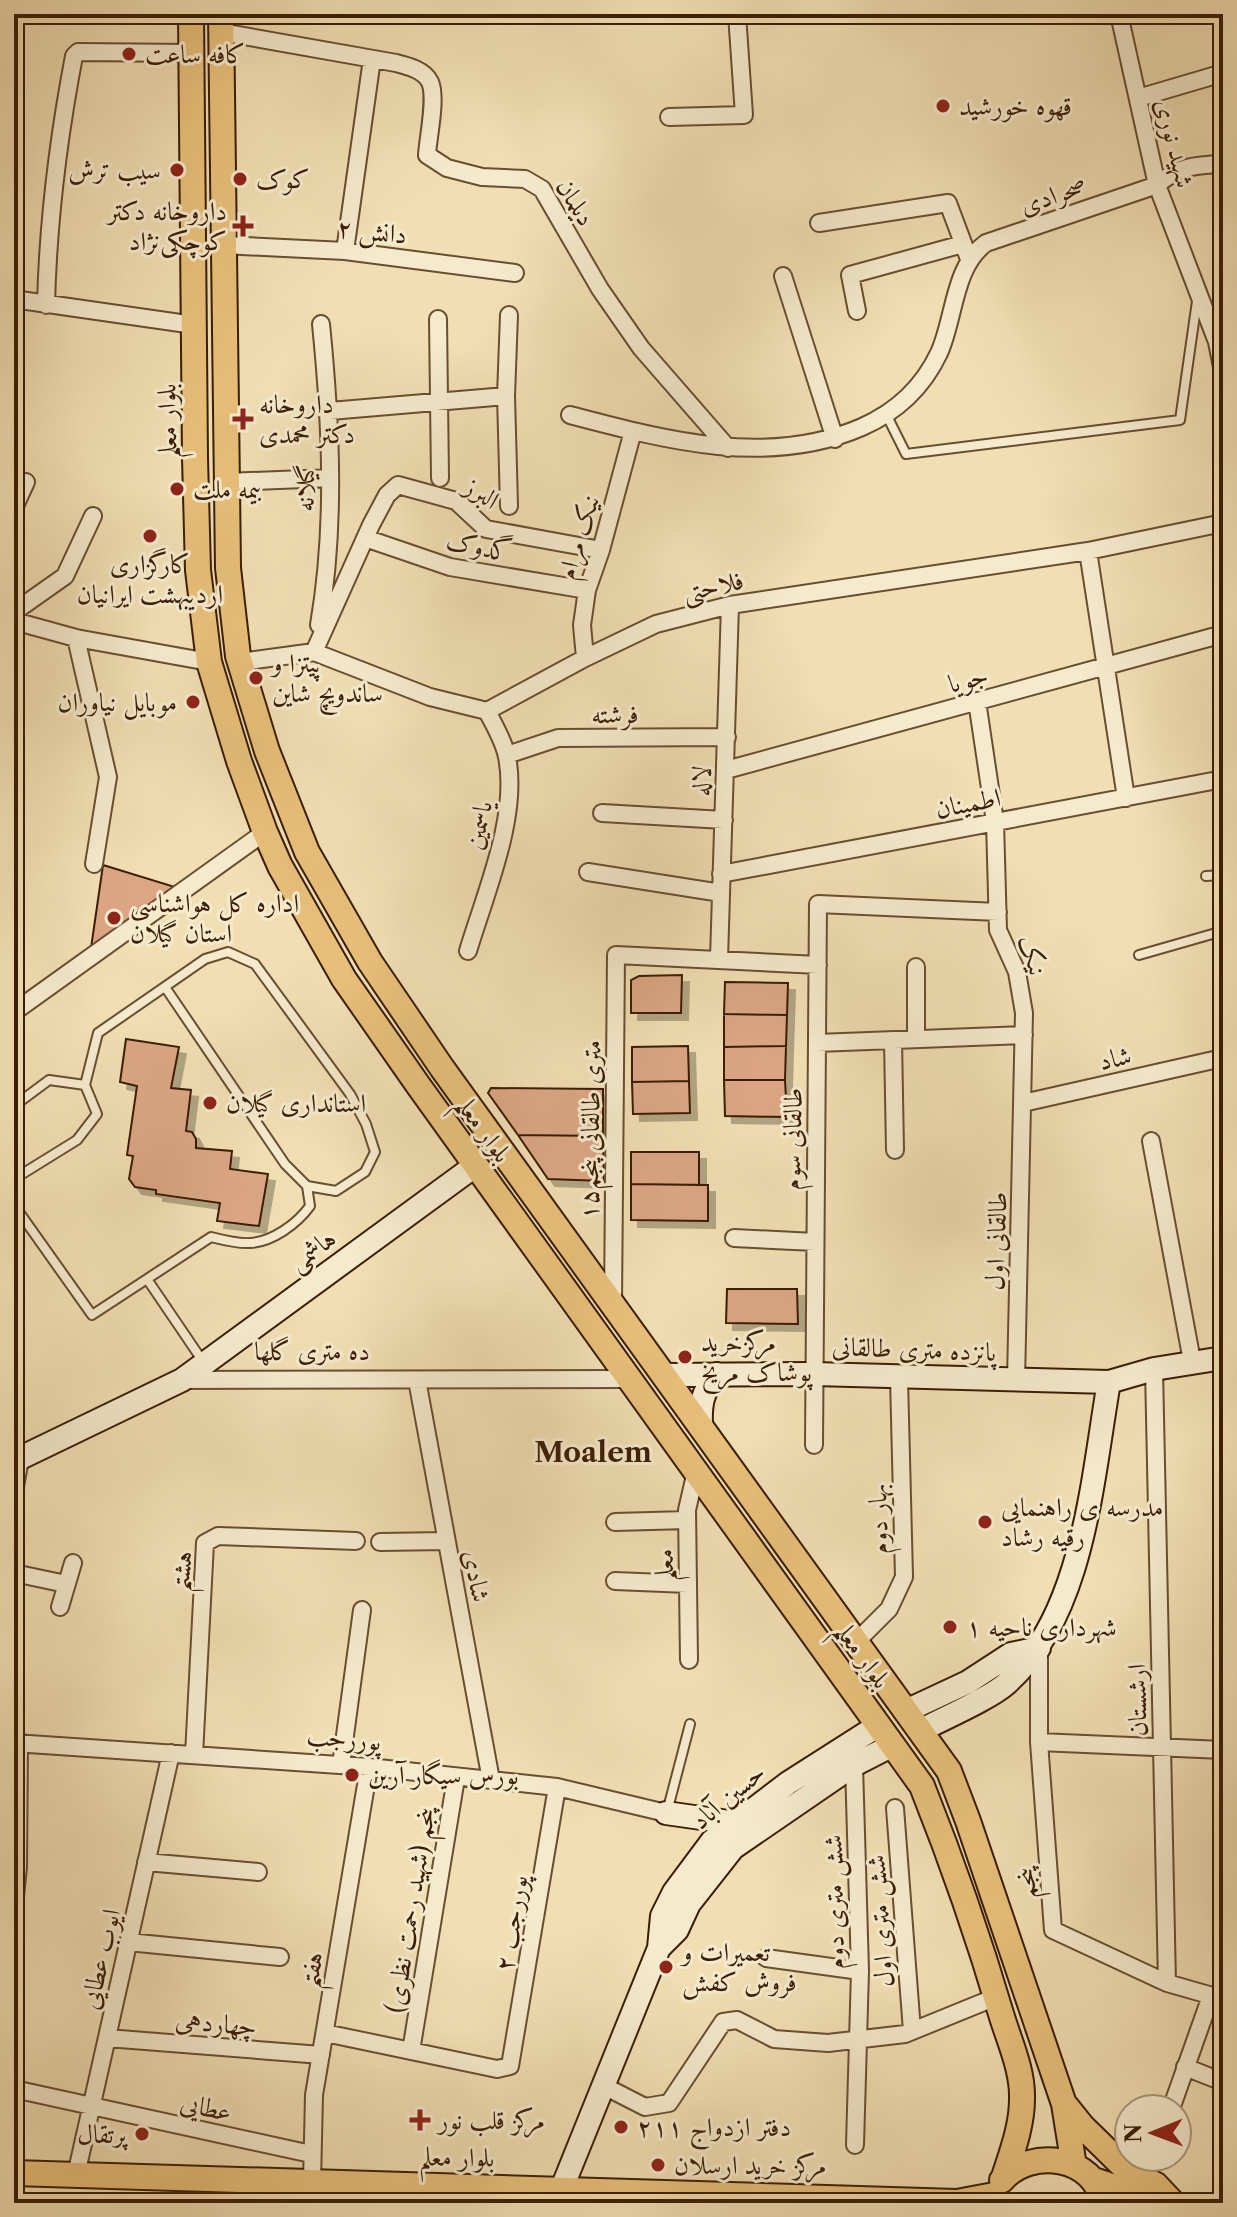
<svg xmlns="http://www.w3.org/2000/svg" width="1237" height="2217" font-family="'Libre Caslon Text',Amiri,serif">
<defs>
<filter id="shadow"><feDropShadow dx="7" dy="7" stdDeviation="0" flood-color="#0004"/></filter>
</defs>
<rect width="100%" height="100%" fill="#f1dfb3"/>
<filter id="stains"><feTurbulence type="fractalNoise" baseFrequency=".0025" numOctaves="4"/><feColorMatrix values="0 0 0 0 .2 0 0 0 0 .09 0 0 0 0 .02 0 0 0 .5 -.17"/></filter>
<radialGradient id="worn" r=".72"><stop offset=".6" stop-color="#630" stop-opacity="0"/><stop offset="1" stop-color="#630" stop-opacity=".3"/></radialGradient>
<path fill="#dca684" stroke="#3a1d04" stroke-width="2" filter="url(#shadow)" d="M 103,865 L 175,887 L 91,948 Z
M 682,975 L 681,1013 L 631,1013 L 631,980 L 639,976 Z
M 725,982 L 788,983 L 787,1015 L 724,1014 Z
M 724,1014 L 787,1015 L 786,1046 L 724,1047 Z
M 126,1039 L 179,1047 L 171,1088 L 191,1090 L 186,1131 L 192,1132 L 196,1139 L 196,1148 L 232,1151 L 230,1169 L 268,1174 L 259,1226 L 217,1221 L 220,1203 L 156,1194 L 156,1190 L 135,1187 L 129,1179 L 133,1156 L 127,1155 L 137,1086 L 120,1082 Z
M 688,1046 L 689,1081 L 632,1082 L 632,1047 Z
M 786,1046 L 785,1080 L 724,1080 L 724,1047 Z
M 724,1080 L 785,1080 L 787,1117 L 725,1116 Z
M 689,1081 L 690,1113 L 633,1114 L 632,1082 Z
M 491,1088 L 603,1089 L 603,1136 L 518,1135 L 488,1093 Z
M 518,1135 L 603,1136 L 604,1181 L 548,1179 Z
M 631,1152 L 699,1152 L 699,1185 L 631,1184 Z
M 631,1184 L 708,1185 L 708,1221 L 631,1220 Z
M 727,1289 L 797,1289 L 798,1324 L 726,1323 Z"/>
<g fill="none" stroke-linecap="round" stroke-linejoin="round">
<g stroke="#684e30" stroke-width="12">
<path id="lane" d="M 887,416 L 906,454 L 1180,420 L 1197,301
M 1206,876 L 1223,875
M 1139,955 L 1223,931
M 85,1085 L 98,1033 L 205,959 L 228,952 L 255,964 L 350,1094 L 366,1124 L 375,1152 L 365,1172 L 336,1191 L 307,1186 L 285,1164 L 165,987
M 14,1106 L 49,1080 L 85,1085 L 97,1114 L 77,1140 L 14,1179
M 14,1205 L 92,1315 L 147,1279 L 204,1363
M 147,1279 L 211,1237 C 223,1240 238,1244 250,1243 C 272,1242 297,1224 310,1206 L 307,1186
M 667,1812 L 690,1724"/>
</g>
<g stroke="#684e30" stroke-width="20">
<path id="street" d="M 1119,14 L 1157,185 L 1217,342 L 1223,372
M 221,32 L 396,63 C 408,66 424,70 430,82 C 437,98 428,137 427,155 L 447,168 L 482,177 L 525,179 L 542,189 L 600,289 L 641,348 L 728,448
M 1138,98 L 1223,73
M 669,117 L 744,115 L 737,14
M 819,223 L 948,203 L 969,259
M 223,245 L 345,251 L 515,273
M 345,251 L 372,59
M 783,276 L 835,439
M 14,305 L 20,300 L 194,325
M 46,305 C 48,220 58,140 74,56 L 78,52 L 191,53
M 857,311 L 850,275 L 963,244
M 438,319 L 440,478
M 330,411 L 506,396
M 570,415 C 665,440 768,468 862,427 C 896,412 923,387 939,353 C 955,318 953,267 986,243 L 1157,185 C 1178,166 1196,165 1223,164
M 225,482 L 329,478
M 509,506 L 506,396 L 509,315
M 14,508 L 26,482
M 365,538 L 450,567 L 587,590
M 1088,551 L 1126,798
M 14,612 L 65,576 L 93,516
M 14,621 L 76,638 L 209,662
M 319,625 C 336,526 331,424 321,324
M 76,638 L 108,777 L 94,864
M 314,652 L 371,525 L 387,495 L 398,485 L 456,501 L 486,529 L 601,550
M 585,658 L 582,625 L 587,590 L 601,550 L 633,431
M 240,662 L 314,652 L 430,697 L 487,711 L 585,658 L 656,624 L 730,605 L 1088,551 L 1223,523
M 977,701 L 995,822 L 998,930 L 1017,972 L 1024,1013 L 1016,1381
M 507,755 L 558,738 L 727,737
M 726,770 L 1223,634
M 602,813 L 724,820
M 588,872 L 721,893
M 721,874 L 1223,779
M 468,951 C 485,894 519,816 507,757 C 504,741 494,725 487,711
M 719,959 L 730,605
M 14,1012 L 265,832
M 916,1039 L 916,967
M 893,1040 L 895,1150
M 817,1043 L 1024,1035
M 1023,1103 L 1218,1059
M 1151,1141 L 1192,1361
M 734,1238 L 815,1242
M 613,1304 L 616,955 L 818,965
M 1154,1369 L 1167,1983
M 182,1380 L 630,1379
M 417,1380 L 491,1780
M 814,1445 L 818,904 L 998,912
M 14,1492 L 20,1459
M 615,1522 L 687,1520
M 380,1542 L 446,1541
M 14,1573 L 66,1584
M 615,1581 L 688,1584
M 60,1607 L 73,1563
M 856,1642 L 889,1609 L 904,1577 L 899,1378
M 1039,1648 L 1039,1742 L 1053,1930 L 1167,1983 L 1223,1999
M 689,1660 L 687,1510 L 696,1471
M 1039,1742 L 1223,1750
M 14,1743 L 369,1767 L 557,1787 L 666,1813
M 194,1755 L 205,1543 L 218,1536 L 356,1541
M 341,1765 L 362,1610
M 854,1765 L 860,1971 L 855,2145
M 895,1808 L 912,2031
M 146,1862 L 258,1872
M 14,1906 L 18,1867 L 19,1743
M 128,1942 L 280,1957
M 766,1958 L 860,1971
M 325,2033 L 497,2069 L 510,2066 L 557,1787
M 107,2038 L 321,2055
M 411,2051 L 456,1778
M 1185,2067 L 1223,2082
M 604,2086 L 645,2107 L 669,2103 L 723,2022 L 737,2020 L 774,2039 L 828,2043 L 905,2034 L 996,1997
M 14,2089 L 311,2154
M 1171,2109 L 1211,1996
M 76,2175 L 171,1753
M 312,2182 L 314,2095 L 369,1767"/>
</g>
<g stroke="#3a1d04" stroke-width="26">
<path id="secondary" d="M 663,1375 L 814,1374 L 1109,1382 L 1154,1369 L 1223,1358
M 701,1426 C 700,1404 702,1392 717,1374
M 14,1461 L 182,1380 L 476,1165
M 906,1711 L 968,1682 L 1011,1654 L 1039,1648
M 920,1731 C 942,1719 989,1699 1006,1684 C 1084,1615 1092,1479 1109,1382
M 666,1813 L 736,1823 L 743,1828
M 659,1948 L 677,1930 L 689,1904 L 733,1848 L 854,1765 L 893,1745
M 562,2188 L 659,1948 L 662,1916 L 674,1892 L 712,1841 L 788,1783 L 879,1725"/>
</g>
<g stroke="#3a1d04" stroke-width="28">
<path id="primary" d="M 191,14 L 195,458 L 198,570 L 209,662 L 239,761 L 265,832 L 280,866 L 344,979 L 418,1085 L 922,1786 C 952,1861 979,1939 1002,2017 C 1010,2043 1023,2071 1022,2099 C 1022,2126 1012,2152 1004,2177
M 221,14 L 228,568 L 238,656 L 267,751 L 307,852 L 370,962 L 442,1068 L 949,1771 L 968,1821 L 1064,2104 L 1074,2166
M 1066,2106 L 1082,2126 L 1127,2170 L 1156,2185 L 1173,2203
M 14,2173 L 957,2202 L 994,2195
M 1002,2180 C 1031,2147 1095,2156 1103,2203
M 1094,2180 L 1162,2203"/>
</g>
<use href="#lane" stroke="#f6eace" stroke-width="8"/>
<use href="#street" stroke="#f6eace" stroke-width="16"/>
<use href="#secondary" stroke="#f6eace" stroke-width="22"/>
<use href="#primary" stroke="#e8c07a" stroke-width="24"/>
</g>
<g fill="#8f2418" stroke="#f6eace" stroke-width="3">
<circle cx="129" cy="54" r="8"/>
<circle cx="943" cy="106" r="8"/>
<circle cx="177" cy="170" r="8"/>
<circle cx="240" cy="179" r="8"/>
<path d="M239 214h8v8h8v8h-8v8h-8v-8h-8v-8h8z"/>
<path d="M239 407h8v8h8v8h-8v8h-8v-8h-8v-8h8z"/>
<circle cx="177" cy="489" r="8"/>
<circle cx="150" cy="536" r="8"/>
<circle cx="256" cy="678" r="8"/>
<circle cx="193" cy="702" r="8"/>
<circle cx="114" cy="918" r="8"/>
<circle cx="210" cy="1103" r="8"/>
<circle cx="685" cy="1357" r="8"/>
<circle cx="985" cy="1522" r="8"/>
<circle cx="950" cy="1627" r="8"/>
<circle cx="352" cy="1775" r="8"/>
<circle cx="666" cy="1967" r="8"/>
<path d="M416 2108h8v8h8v8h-8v8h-8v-8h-8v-8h8z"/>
<circle cx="621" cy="2127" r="8"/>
<circle cx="142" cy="2134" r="8"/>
<circle cx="658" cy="2165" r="8"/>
</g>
<g text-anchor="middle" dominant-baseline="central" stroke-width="6" stroke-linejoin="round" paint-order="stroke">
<g font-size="26" fill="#3a1d04" stroke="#f6eace" text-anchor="start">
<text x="145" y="54">کافه ساعت</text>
<text x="959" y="106">قهوه خورشید</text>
<text x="161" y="170" text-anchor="end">سیب ترش</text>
<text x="256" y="179">کوک</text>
<text x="227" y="211" text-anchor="end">داروخانه دکتر<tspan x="227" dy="30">کوچکی‌نژاد</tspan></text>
<text x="259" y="404">داروخانه<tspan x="259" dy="30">دکتر محمدی</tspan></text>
<text x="193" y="489">بیمه ملت</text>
<text x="150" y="564" text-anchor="middle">کارگزاری<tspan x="150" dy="30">اردیبهشت ایرانیان</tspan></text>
<text x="272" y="663">پیتزا و<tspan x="272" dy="30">ساندویچ شاین</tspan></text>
<text x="177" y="702" text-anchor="end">موبایل نیاوران</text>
<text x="130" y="903">اداره کل هواشناسی<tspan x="130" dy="30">استان گیلان</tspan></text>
<text x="226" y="1103">استانداری گیلان</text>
<text x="701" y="1342">مرکزخرید<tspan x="701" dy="30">پوشاک مریخ</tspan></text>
<text x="1001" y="1507">مدرسه ی راهنمایی<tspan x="1001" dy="30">رقیه رشاد</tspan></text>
<text x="966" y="1627">شهرداری ناحیه ۱</text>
<text x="368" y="1775">بورس سیگار آرین</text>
<text x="682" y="1952">تعمیرات و<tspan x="682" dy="30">فروش کفش</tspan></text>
<text x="438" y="2120">مرکز قلب نور</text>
<text x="637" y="2127">دفتر ازدواج ۲۱۱</text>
<text x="126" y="2134" text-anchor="end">پرتقال</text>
<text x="674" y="2165">مرکز خرید ارسلان</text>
</g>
<g font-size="26" fill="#3a1d04" stroke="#f6eace">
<text transform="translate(1175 143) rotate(76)">شهید نوری</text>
<text transform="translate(1053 195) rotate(-19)">صحرادی</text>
<text transform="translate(576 202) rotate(58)">دیلمان</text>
<text transform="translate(372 231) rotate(6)">دانش ۲</text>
<text transform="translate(167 421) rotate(-91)">بلوار معلم</text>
<text transform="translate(305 488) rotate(-89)">گیلانه</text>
<text transform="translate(482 493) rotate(34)">البرز</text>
<text transform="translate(578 537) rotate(-73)">نیک مرام</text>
<text transform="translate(479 546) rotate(12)">گدوک</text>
<text transform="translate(713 586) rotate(-12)">فلاحتی</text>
<text transform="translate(968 679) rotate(-15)">جویا</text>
<text x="615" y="714">فرشته</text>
<text transform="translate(701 781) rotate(-88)">لاله</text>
<text transform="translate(968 803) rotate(-11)">اطمینان</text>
<text transform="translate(478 825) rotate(-77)">یاسمین</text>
<text transform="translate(1033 955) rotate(71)">نیک</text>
<text transform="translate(1115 1058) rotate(-12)">شاد</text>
<text transform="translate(484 1129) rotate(54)">بلوار معلم</text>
<text transform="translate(590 1130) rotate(-89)">۱۵متری طالقانی پنجم</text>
<text transform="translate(792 1139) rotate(-89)">طالقانی سوم</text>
<text transform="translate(996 1241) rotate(-88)">طالقانی اول</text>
<text transform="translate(312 1250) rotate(-36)">هاشمی</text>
<text transform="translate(914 1349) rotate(2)">پانزده متری طالقانی</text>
<text x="312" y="1351">ده متری گلها</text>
<text transform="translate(878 1519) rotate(-92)">بهار دوم</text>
<text transform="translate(664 1565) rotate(-91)">معلم</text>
<text transform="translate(181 1571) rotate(-83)">هشتم</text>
<text transform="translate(477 1576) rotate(80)">شادی</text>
<text transform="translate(863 1655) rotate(54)">بلوار معلم</text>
<text transform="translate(1137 1700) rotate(-91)">ارشستان</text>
<text transform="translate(344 1738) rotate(5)">پوررجب</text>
<text transform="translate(728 1796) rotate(-40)">حسین آباد</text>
<text transform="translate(1026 1883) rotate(-94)">پنجم</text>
<text transform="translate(834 1902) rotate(-91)">شش متری دوم</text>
<text transform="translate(410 1910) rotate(-81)">پنجم (شهید رحمت نظری)</text>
<text transform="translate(880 1921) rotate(-94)">شش متری اول</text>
<text transform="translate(511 1923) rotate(-81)">پوررجب ۲</text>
<text transform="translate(100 1959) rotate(-77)">ایوب عطایی</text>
<text transform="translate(311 1970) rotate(-80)">هفتم</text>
<text transform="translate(216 2023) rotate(5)">چهاردهی</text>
<text transform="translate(206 2107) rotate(12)">عطایی</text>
<text transform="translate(457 2157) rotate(1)">بلوار معلم</text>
</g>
<g font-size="28" font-weight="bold" fill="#3a1d04" stroke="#f6eace">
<text x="593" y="1452">Moalem</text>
</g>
</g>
<rect width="1237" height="2217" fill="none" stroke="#f1dfb3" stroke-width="48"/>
<rect x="16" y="16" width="1205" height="2185" fill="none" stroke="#3a1d04" stroke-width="4"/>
<rect x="24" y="24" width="1189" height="2169" fill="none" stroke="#3a1d04" stroke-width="2"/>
<g transform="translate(1153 2133) rotate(269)"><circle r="38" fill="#f6eace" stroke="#ab987d" stroke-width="2"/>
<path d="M0-6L14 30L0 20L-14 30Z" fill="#8f2418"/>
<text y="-12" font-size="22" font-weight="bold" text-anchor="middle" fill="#3a1d04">N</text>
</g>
<rect width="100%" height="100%" filter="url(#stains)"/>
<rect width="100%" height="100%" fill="url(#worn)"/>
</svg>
